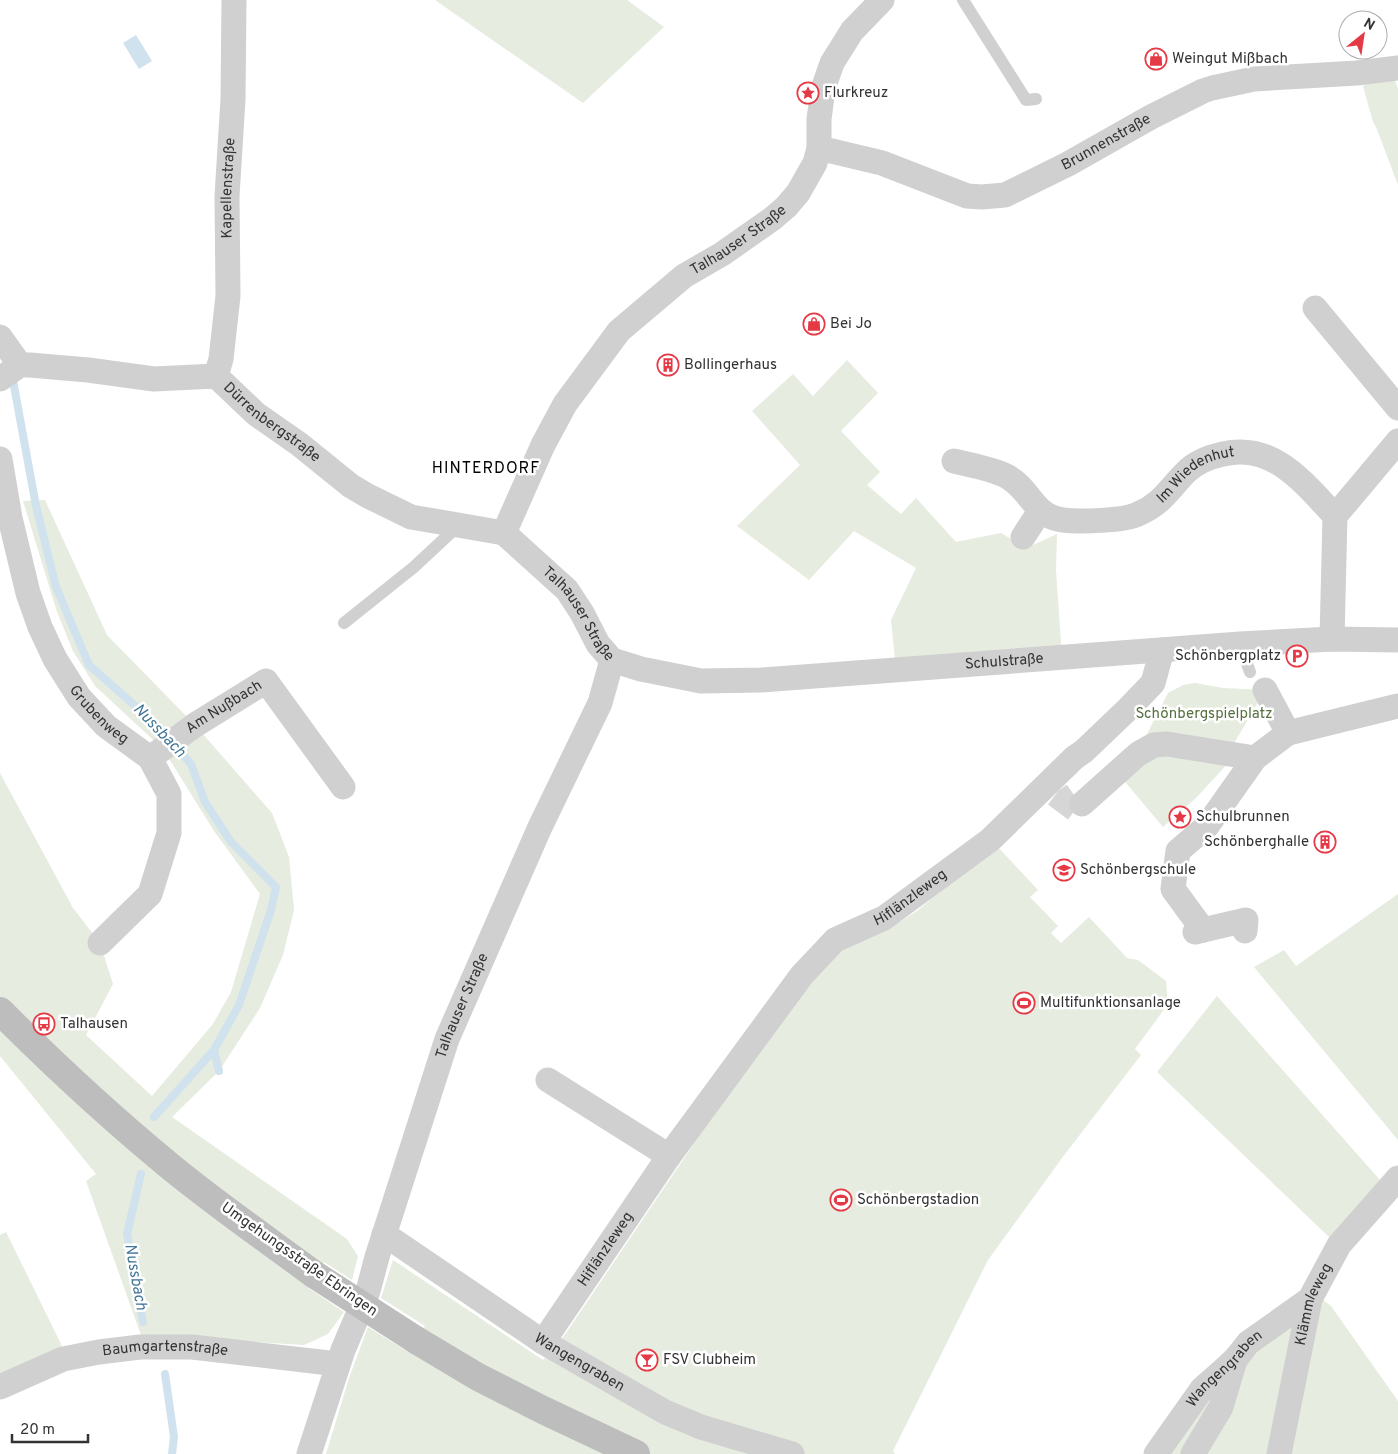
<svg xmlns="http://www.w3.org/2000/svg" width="1398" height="1454" font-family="Overpass,sans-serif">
<rect width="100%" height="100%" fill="#fff"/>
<path fill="#e6ecdf" d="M 435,0 L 627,0 L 664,27 L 583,103 Z
M 1393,74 L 1398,89 L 1398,185 L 1376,127 L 1373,122 L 1363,86 Z
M 847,360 L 878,393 L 841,431 L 880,472 L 867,485 L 901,514 L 916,498 L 956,542 L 1001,533 L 1026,548 L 1057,534 L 1056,570 L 1062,658 L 896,670 L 891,620 L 916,568 L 854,531 L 809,580 L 737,526 L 800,465 L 752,411 L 793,374 L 813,396 Z
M 45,500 L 107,635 L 195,725 L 272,813 L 289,857 L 294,910 L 283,955 L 260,1008 L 219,1071 L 172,1117 L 347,1239 L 358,1256 L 352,1280 L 324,1262 L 307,1287 L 344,1312 L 328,1334 L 304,1345 L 141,1335 L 86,1181 L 96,1174 L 0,1056 L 0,773 L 73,908 L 100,943 L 113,984 L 86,1035 L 152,1096 L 213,1024 L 231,992 L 260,894 L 214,831 L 163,749 L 95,686 L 73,651 L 57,612 L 23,501 Z
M 1195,683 L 1223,688 L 1265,690 L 1232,747 L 1146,736 L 1168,693 L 1183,685 Z
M 1163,752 L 1230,761 L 1196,798 L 1163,827 L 1121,777 Z
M 996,845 L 1038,890 L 1030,897 L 1058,926 L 1051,933 L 1061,943 L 1089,917 L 1127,958 L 1138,960 L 1166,981 L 1168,1004 L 1135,1049 L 1141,1055 L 1062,1158 L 988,1260 L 893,1451 L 895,1454 L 326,1454 L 349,1378 L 368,1327 L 408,1352 L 425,1326 L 381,1298 L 393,1260 L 543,1360 L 564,1336 L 747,1065 L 831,954 L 889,929 L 917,911 Z
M 1398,894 L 1398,1140 L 1254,967 L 1284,950 L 1296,966 Z
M 1217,996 L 1380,1180 L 1330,1238 L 1157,1072 Z
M 6,1232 L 62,1346 L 0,1374 L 0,1235 Z
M 1306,1287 L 1331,1306 L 1398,1401 L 1398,1454 L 1148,1454 L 1201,1376 L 1240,1335 Z"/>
<path fill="#cfe2ee" d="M 136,35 L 152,61 L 139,69 L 123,43 Z"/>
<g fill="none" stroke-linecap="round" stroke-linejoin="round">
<path stroke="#cfe2ee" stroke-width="8" d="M 12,375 L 36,506 L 56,587 L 89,665 L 159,727 L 191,764 L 205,802 L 231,842 L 276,887 L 271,910 L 239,1005 L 214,1050 L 154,1117
M 214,1050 L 219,1071
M 141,1174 L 127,1234 L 143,1322
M 165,1374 L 174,1437 L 172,1454"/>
<path stroke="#d6d6d6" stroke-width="25" stroke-dasharray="25 12" stroke-linecap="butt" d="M 1058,812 L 1067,800 L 1074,795"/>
<path stroke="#d0d0d0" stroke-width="12" d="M 963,0 L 1026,100 L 1036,99
M 344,623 L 414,567 L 458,526
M 1240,644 L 1250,672"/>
<g stroke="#d0d0d0" stroke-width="25">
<path id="s1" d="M 819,148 L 882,163 L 967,196 L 982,197 L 1005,195 L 1068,164 L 1151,117 L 1203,91 L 1212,88 L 1254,79 L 1357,73 L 1398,68"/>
<path d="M 1315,308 L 1398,408"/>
<path d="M 0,337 L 20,365"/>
<path id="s2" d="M 216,376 L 221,359 L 228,296 L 227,196 L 233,99 L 234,0"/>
<path id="s3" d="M 0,379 L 20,365 L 30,365 L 88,370 L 154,379 L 216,376 L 256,414 L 299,444 L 351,486 L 368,496 L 411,517 L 504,533"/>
<path id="s4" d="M 0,459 L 10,518 L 28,593 L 40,627 L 55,659 L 79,697 L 106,726 L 150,758 L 169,794 L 169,833 L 150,894 L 100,943"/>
<path id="s5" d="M 954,461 C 969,465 995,469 1008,477 C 1031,490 1033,516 1063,520 C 1078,522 1125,521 1138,514 C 1162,504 1169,489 1186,472 C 1196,462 1209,457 1223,454 C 1273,442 1304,483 1335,516"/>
<path id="s6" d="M 504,533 L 567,590 L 582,613 L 598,644 L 612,660 L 641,669 L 701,681 L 761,680 L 1240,644 L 1332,639 L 1398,640"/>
<path id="s7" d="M 504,533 L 543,445 L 565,404 L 619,331 L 684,276 L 722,254 L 772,219 L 786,207 L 798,193 L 815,163 L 819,148 L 819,119 L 823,89 L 832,63 L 852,31 L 882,0"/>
<path d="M 1023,537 L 1040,511"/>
<path d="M 1332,639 L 1335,516 L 1398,441"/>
<path d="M 1288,733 L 1398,706"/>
<path id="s8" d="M 150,758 L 195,725 L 266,681 L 343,787"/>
<path d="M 1082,804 L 1138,754 L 1154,745 L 1167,744 L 1255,758"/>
<path d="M 1203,930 L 1246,920 L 1245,931"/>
<path d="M 1195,932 L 1203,930 L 1173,889 L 1178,851 L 1207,826 L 1255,758 L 1288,733 L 1265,690"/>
<path d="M 548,1080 L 669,1156"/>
<path id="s9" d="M 384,1234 L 543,1342 L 665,1412 L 701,1427 L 792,1454"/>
<path id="s10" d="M 543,1342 L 669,1156 L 802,975 L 835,940 L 884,918 L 990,840 L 1074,758 L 1084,751 L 1129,708 L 1153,683 L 1162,650"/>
<path id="s11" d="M 0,1387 L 63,1359 L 99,1352 L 140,1347 L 192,1347 L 338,1364"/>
<path id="s12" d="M 309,1454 L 343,1350 L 368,1291 L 377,1257 L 447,1039 L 540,827 L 600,703 L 612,660"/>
<path id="s13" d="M 1156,1454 L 1202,1389 L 1235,1360 L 1248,1343 L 1310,1299"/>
<path d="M 1193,1454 L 1221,1407 L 1235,1360"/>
<path id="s14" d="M 1279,1454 L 1310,1299 L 1339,1245 L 1398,1178"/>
</g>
<path stroke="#bdbdbd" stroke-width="28" d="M 0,1011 C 53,1064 108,1115 166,1163 C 214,1203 265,1238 315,1275
M 416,1340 L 478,1377 L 543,1410 L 636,1454"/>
<path stroke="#bdbdbd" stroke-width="28" d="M 315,1275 L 416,1340"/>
</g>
<defs>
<g id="shop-ring" transform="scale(1.125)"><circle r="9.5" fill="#fff" stroke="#e63946" stroke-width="1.5"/><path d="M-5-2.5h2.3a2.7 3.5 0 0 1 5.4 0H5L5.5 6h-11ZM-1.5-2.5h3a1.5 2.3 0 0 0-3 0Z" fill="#e63946"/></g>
<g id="sight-ring" transform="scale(1.125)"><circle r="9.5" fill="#fff" stroke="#e63946" stroke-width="1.5"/><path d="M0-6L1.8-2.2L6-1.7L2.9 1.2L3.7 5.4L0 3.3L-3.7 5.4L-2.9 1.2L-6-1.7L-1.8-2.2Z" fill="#e63946"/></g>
<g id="building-ring" transform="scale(1.125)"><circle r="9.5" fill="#fff" stroke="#e63946" stroke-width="1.5"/><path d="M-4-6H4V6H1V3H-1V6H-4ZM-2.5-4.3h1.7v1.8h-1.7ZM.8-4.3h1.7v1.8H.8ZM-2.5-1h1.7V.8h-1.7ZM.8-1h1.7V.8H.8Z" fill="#e63946"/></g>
<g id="parking-ring" transform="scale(1.125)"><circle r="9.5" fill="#fff" stroke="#e63946" stroke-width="1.5"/><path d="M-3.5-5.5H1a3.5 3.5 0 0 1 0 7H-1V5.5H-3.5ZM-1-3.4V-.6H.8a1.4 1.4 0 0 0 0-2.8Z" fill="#e63946"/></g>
<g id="school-ring" transform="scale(1.125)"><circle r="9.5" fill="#fff" stroke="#e63946" stroke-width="1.5"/><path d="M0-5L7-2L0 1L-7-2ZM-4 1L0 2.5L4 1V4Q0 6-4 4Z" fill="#e63946"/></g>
<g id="stadium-ring" transform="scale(1.125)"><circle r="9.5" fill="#fff" stroke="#e63946" stroke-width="1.5"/><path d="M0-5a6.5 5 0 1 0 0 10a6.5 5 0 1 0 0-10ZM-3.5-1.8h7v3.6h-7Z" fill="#e63946"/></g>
<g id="bus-ring" transform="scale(1.125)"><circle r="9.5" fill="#fff" stroke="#e63946" stroke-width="1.5"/><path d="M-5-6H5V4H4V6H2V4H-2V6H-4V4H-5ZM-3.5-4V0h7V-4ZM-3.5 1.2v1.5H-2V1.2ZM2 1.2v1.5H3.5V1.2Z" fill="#e63946"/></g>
<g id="bar-ring" transform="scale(1.125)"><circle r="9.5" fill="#fff" stroke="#e63946" stroke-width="1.5"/><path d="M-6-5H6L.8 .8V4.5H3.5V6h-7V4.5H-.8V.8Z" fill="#e63946"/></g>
</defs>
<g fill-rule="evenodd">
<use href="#shop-ring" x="1156" y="59"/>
<use href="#sight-ring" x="808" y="93"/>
<use href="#shop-ring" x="814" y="324"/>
<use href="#building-ring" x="668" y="365"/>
<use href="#parking-ring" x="1297" y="656"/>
<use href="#sight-ring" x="1180" y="817"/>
<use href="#building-ring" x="1325" y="842"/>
<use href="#school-ring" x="1064" y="870"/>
<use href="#stadium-ring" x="1024" y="1003"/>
<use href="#bus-ring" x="44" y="1024"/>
<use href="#stadium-ring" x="841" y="1200"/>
<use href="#bar-ring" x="647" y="1360"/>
</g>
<g text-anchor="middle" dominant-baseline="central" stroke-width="5" stroke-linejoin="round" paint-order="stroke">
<g font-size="15" fill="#333" stroke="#fff" text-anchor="start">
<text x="1172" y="59">Weingut Mißbach</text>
<text x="824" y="93">Flurkreuz</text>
<text x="830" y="324">Bei Jo</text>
<text x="684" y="365">Bollingerhaus</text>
<text x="1281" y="656" text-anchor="end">Schönbergplatz</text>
<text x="1196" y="817">Schulbrunnen</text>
<text x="1309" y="842" text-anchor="end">Schönberghalle</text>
<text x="1080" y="870">Schönbergschule</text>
<text x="1040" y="1003">Multifunktionsanlage</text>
<text x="60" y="1024">Talhausen</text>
<text x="857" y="1200">Schönbergstadion</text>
<text x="663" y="1360">FSV Clubheim</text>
</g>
<g font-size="15" fill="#333" stroke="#fff">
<text stroke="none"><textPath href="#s1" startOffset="308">Brunnenstraße</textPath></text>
<text stroke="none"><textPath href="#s2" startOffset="189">Kapellenstraße</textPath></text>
<text stroke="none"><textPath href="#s7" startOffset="384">Talhauser Straße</textPath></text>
<text stroke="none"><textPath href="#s3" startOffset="294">Dürrenbergstraße</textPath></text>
<text stroke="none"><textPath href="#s5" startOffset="275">Im Wiedenhut</textPath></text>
<text stroke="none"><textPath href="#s6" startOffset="111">Talhauser Straße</textPath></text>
<text stroke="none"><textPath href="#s6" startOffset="564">Schulstraße</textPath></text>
<text stroke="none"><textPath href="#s8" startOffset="90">Am Nußbach</textPath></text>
<text stroke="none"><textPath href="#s4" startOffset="280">Grubenweg</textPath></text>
<text stroke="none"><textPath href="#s10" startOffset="584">Hiflänzleweg</textPath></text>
<text stroke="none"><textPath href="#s12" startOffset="474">Talhauser Straße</textPath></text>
<text stroke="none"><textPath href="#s10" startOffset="112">Hiflänzleweg</textPath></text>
<text transform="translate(299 1260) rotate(35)">Umgehungsstraße Ebringen</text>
<text stroke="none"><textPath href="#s14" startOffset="154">Klämmleweg</textPath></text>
<text stroke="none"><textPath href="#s11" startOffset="172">Baumgartenstraße</textPath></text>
<text stroke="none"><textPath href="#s9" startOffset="234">Wangengraben</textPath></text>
<text stroke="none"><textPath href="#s13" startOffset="110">Wangengraben</textPath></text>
</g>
<g font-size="15" fill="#56703f" stroke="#fff">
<text x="1204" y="714">Schönbergspielplatz</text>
</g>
<g font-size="16" letter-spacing="1" fill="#000" stroke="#fff">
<text x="486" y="469">HINTERDORF</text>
</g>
<g font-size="16" font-style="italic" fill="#3f7597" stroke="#fff">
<text transform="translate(159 731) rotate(46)">Nussbach</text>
<text transform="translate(135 1277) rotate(80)">Nussbach</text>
</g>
</g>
<g transform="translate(1363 35) rotate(30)"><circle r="24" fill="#ffffff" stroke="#adadad"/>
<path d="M0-4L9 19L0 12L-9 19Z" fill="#e63946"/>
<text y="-8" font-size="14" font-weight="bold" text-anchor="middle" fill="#333333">N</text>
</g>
<path d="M12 1434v8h76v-8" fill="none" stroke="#333333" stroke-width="2.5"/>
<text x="20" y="1434" font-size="15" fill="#333333" stroke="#ffffff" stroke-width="4" paint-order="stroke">20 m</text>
</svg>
